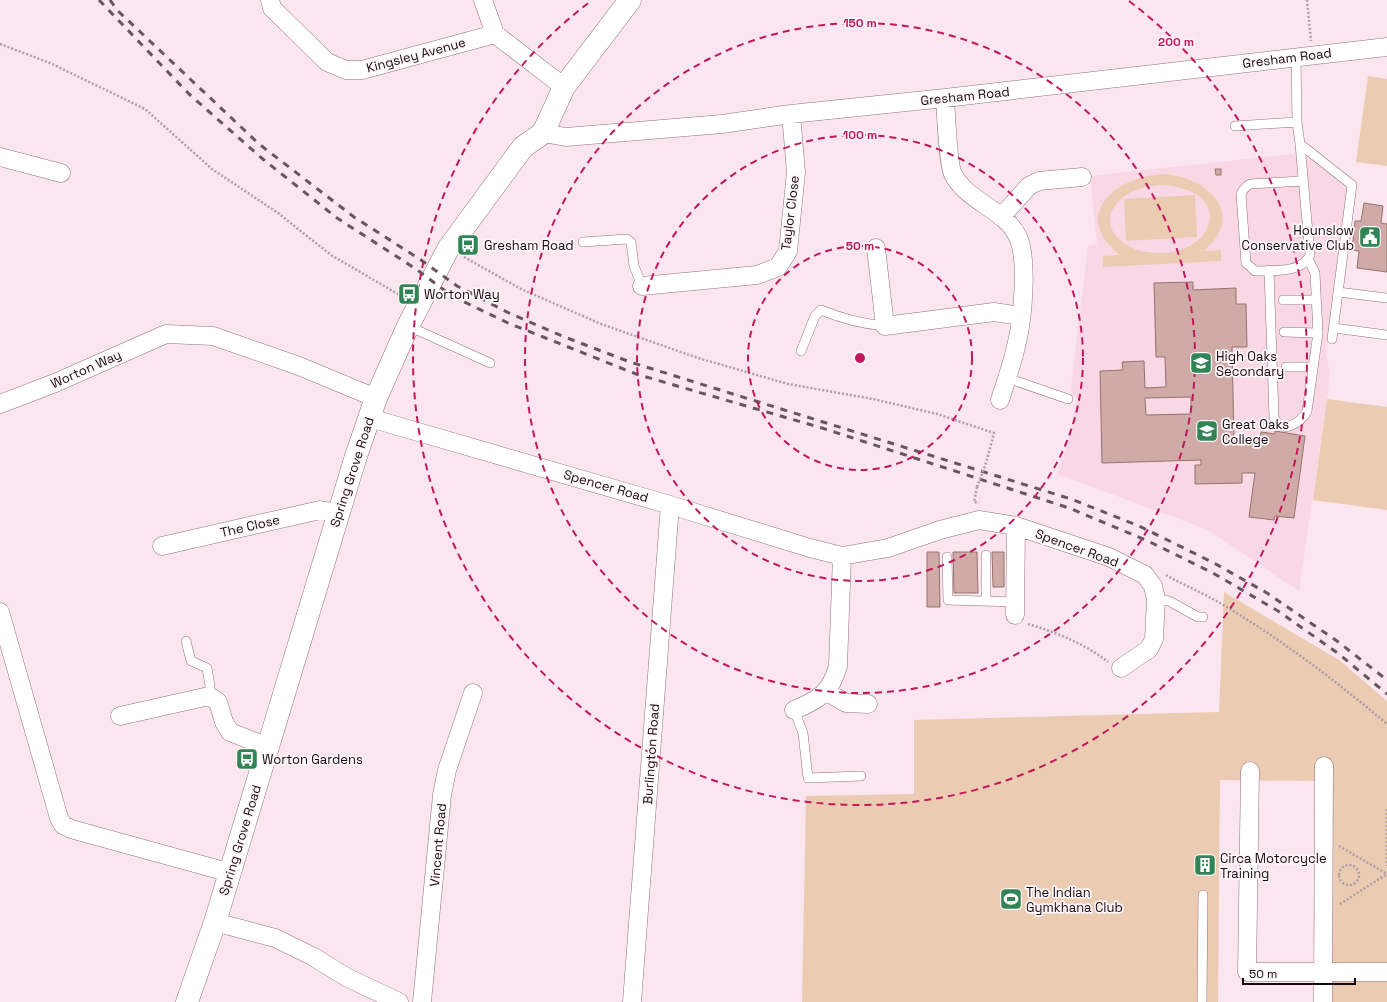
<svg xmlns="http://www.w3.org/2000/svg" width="1387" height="1002" font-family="'Space Grotesk',sans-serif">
<rect width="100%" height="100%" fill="#fbe5ee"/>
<path fill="#fad7e4" d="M 1302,153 L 1341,181 L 1347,192 L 1326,352 L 1330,374 L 1327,399 L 1299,591 L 1206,529 L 1057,474 L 1071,433 L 1077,397 L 1070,395 L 1088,246 L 1097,244 L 1090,176 Z"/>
<path fill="#eccbb3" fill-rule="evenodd" d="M 1368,76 L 1387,79 L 1387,166 L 1356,162 Z
M 1165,174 C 1208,178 1247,214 1204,251 L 1221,250 L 1221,261 L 1103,267 L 1103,256 L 1120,255 C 1068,215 1118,175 1165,174 ZM 1162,185 C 1241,190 1213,263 1146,252 C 1121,248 1095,224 1120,200 C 1131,189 1147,186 1162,185 Z
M 1195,195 L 1197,237 L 1126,241 L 1124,199 Z
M 1327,399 L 1387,407 L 1387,510 L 1313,500 Z
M 1224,592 L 1339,660 L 1387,701 L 1387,1002 L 1315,1002 L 1316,781 L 1220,780 L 1218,1002 L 802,1002 L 806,796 L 914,794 L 914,720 L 1219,712 Z"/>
<path fill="#cfaaa6" stroke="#95726f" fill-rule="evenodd" d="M 1215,169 L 1221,169 L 1221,175 L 1216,175 Z
M 1364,203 L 1383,206 L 1381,223 L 1387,224 L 1387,272 L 1357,268 L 1359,251 L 1352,250 L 1355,221 L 1361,221 Z
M 1193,282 L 1193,290 L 1236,288 L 1236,304 L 1246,304 L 1247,347 L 1232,347 L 1234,442 L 1260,441 L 1261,432 L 1275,434 L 1275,431 L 1305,436 L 1294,518 L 1275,516 L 1274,520 L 1249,517 L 1255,473 L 1242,473 L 1242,483 L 1195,484 L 1195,465 L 1201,465 L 1201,460 L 1102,463 L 1100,371 L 1123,370 L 1122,362 L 1144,361 L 1145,388 L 1166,387 L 1165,357 L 1156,357 L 1154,283 ZM 1191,397 L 1191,414 L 1146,415 L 1145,398 Z
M 927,552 L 939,552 L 940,607 L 927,607 Z
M 953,552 L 977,552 L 978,593 L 954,593 Z
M 992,552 L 1004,552 L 1004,587 L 993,587 Z
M 1201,856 L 1210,856 L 1209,874 L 1200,873 Z"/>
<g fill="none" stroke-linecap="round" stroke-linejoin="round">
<g stroke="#91717d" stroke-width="10">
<path id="lane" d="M 1296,57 L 1297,122 L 1300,144 L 1352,185 L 1332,339
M 1235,126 L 1297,122
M 1300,144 L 1310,255 C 1302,274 1272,270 1255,271 L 1246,263 L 1241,194 C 1243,189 1245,187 1250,184 L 1303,181
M 583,242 L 627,239 L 631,242 L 634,266 L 642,286
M 1269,270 L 1274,417 C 1280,435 1301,424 1307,411 L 1318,333 L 1315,273 L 1308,259
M 1338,292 L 1387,298
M 1283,300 L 1316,300
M 408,326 L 490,363
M 1334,328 L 1387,335
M 1284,332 L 1318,333
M 801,351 L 815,316 L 821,310 C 843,319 862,324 885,326
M 1286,367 L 1313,367
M 1007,378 L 1068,399
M 986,555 L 986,600
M 947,557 L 948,600 L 1015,602
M 1156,599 L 1169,601 L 1198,617 L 1203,617
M 186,641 L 191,661 L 207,668 L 210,686 L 209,696
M 794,710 L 803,733 L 808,778 L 861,776
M 1202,1002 L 1203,895"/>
</g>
<g stroke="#91717d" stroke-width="19">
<path id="street" d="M 270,0 L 272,8 L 327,62 L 346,70 L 362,70 L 495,34
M 483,0 L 495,34 L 564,87
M 945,98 C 946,113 948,165 953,174 C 967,202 1005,209 1018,237 C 1028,259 1023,318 1017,342 C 1013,362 1006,381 1000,400
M 543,133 L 566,137 L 722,124 L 791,114 L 945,98 L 1387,47
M 0,157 L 61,173
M 1001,217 L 1029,186 L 1039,181 L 1082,177
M 876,248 L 885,326 L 994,312 L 1021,316
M 642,286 L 757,275 L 778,267 L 788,251 L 796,172 L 791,114
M 0,404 L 55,383 L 166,334 L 213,336 L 299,366 L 376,398
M 370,418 L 670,505 L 810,548 L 842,556 L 888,548 L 940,530 L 979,520 L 1016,526
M 162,546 L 320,510 L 337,513
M 0,612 L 59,818 L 63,825 L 71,829 L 231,873
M 1015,615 L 1016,526 L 1109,557 L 1145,575 L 1153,586 L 1156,599 L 1154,639 L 1149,649 L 1121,668
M 827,692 L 846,703 L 868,704
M 794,710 C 819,700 831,692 838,666 L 842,556
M 120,716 L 209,696 L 218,702 L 224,722 L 230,732 L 268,747
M 1250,771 L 1247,972 L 1387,972
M 215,922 L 275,938 L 312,956 L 348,978 L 399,1002
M 422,1002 L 442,795 L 447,770 L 473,693
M 632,1002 L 670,505
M 1323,1002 L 1324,766"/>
</g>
<g stroke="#91717d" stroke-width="23">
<path id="secondary" d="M 187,1002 L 215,922 L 356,456 L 376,398 L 408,326 L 448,249 L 523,147 L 543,133 L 564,87 L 630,0"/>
</g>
<path stroke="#af9ca4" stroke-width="2.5" stroke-dasharray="2 2" stroke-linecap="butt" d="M 1307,0 L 1311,41
M 0,44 L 50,63 L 145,109 L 212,169 L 278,213 L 331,255 L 403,297
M 464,257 L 521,289 L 601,324 L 698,358 L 788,384 L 873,399 L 937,414 L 994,433 L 986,463
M 977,487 L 974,502 L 979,503
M 1166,575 C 1185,586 1206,594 1225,606 C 1282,640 1336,681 1387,724
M 1028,624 C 1057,633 1084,643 1108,662
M 1387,809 L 1387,866
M 1339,846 L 1387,874
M1339 875a10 10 0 1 1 20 0a10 10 0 1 1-20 0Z
M 1340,904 L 1387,874"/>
<use href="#lane" stroke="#fff" stroke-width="9"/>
<use href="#street" stroke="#fff" stroke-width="18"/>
<use href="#secondary" stroke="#fff" stroke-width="22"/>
<path stroke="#66575e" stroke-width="3" stroke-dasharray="7 7" stroke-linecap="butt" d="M 99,0 L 189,94 L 264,160 L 337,218 L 416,269 L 452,296 L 508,323 L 636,374 L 822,428 L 1069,508 L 1148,541 L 1213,573 L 1278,611 L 1339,654 L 1387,694
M 110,0 L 117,10 L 259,144 L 354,217 L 421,260 L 457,286 L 509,313 L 562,336 L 630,362 L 1071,499 L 1139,526 L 1214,563 L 1267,593 L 1337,641 L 1387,680"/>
<path stroke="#af9ca4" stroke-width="2.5" stroke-dasharray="2 2" stroke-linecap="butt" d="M 977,487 L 986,463"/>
</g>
<g fill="none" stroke="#c2185b" stroke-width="2" stroke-dasharray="7 5">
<circle cx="860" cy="358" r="112"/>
<circle cx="860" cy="358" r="223"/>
<circle cx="860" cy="358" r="335"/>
<path d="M1129 1A447 447 0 1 1 591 1"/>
</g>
<defs>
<g id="civic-square" transform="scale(1.15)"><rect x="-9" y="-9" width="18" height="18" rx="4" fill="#318455" stroke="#fff7fa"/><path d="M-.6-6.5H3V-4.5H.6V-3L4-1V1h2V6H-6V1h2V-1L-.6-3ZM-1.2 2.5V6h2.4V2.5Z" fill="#fff"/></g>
<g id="bus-square" transform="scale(1.15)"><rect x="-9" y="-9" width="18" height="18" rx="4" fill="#318455" stroke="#fff7fa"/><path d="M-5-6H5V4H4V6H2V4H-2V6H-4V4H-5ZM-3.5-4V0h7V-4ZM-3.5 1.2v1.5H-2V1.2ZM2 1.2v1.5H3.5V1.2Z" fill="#fff"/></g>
<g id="school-square" transform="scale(1.15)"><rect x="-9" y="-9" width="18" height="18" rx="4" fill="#318455" stroke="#fff7fa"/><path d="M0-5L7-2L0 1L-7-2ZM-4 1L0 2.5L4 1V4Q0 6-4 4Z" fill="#fff"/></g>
<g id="university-square" transform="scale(1.15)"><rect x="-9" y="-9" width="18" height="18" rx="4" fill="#318455" stroke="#fff7fa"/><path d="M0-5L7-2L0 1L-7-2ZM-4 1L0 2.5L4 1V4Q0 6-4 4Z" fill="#fff"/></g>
<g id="building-square" transform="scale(1.15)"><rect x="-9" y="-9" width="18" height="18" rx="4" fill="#318455" stroke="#fff7fa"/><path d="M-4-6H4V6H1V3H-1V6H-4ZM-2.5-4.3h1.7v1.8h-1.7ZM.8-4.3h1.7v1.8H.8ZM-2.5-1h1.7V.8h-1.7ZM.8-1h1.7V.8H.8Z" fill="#fff"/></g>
<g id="stadium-square" transform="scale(1.15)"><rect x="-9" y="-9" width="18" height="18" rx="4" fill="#318455" stroke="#fff7fa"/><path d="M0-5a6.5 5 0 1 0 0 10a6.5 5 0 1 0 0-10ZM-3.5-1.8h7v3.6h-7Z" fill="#fff"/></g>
</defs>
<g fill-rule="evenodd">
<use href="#civic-square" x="1370" y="237"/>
<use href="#bus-square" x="468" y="245"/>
<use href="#bus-square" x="409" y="294"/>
<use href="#school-square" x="1201" y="363"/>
<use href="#university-square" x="1207" y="431"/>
<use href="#bus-square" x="247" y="759"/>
<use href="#building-square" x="1205" y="865"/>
<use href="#stadium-square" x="1011" y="899"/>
</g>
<g text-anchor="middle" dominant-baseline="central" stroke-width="3.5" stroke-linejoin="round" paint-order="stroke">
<g font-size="13" fill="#14090e" stroke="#fff7fa">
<text transform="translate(416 55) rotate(-15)">Kingsley Avenue</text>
<text transform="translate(1287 58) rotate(-7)">Gresham Road</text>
<text transform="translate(965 96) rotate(-6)">Gresham Road</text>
<text transform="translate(790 213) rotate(-83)">Taylor Close</text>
<text transform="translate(86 369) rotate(-24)">Worton Way</text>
<text transform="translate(352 472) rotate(-72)">Spring Grove Road</text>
<text transform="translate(606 486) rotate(16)">Spencer Road</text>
<text transform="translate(250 526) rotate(-13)">The Close</text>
<text transform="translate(1077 548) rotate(20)">Spencer Road</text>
<text transform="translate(651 754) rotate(-86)">Burlington Road</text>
<text transform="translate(240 840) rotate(-73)">Spring Grove Road</text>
<text transform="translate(438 845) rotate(-85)">Vincent Road</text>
</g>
<g font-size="13" fill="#14090e" stroke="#fff7fa" text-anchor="start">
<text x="1354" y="230" text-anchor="end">Hounslow<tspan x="1354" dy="15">Conservative Club</tspan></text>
<text x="484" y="245">Gresham Road</text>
<text x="424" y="294">Worton Way</text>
<text x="1216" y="356">High Oaks<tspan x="1216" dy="15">Secondary</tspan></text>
<text x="1222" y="424">Great Oaks<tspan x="1222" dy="15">College</tspan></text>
<text x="262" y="759">Worton Gardens</text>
<text x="1220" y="858">Circa Motorcycle<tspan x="1220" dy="15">Training</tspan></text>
<text x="1026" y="892">The Indian<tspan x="1026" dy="15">Gymkhana Club</tspan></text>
</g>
</g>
<circle cx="860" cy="358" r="6" fill="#c2185b" stroke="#fff7fa" stroke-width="2"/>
<g font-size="12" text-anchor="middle" font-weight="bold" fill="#c2185b" stroke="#fff7fa" stroke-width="3.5" stroke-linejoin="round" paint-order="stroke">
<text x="860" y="27">150 m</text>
<text x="1176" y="46">200 m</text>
<text x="860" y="139">100 m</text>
<text x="860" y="250">50 m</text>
</g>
<path d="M1243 978v6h112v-6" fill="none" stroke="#14090e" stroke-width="2"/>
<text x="1249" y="978" font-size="12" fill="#14090e" stroke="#fff7fa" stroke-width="3" paint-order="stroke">50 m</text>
</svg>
